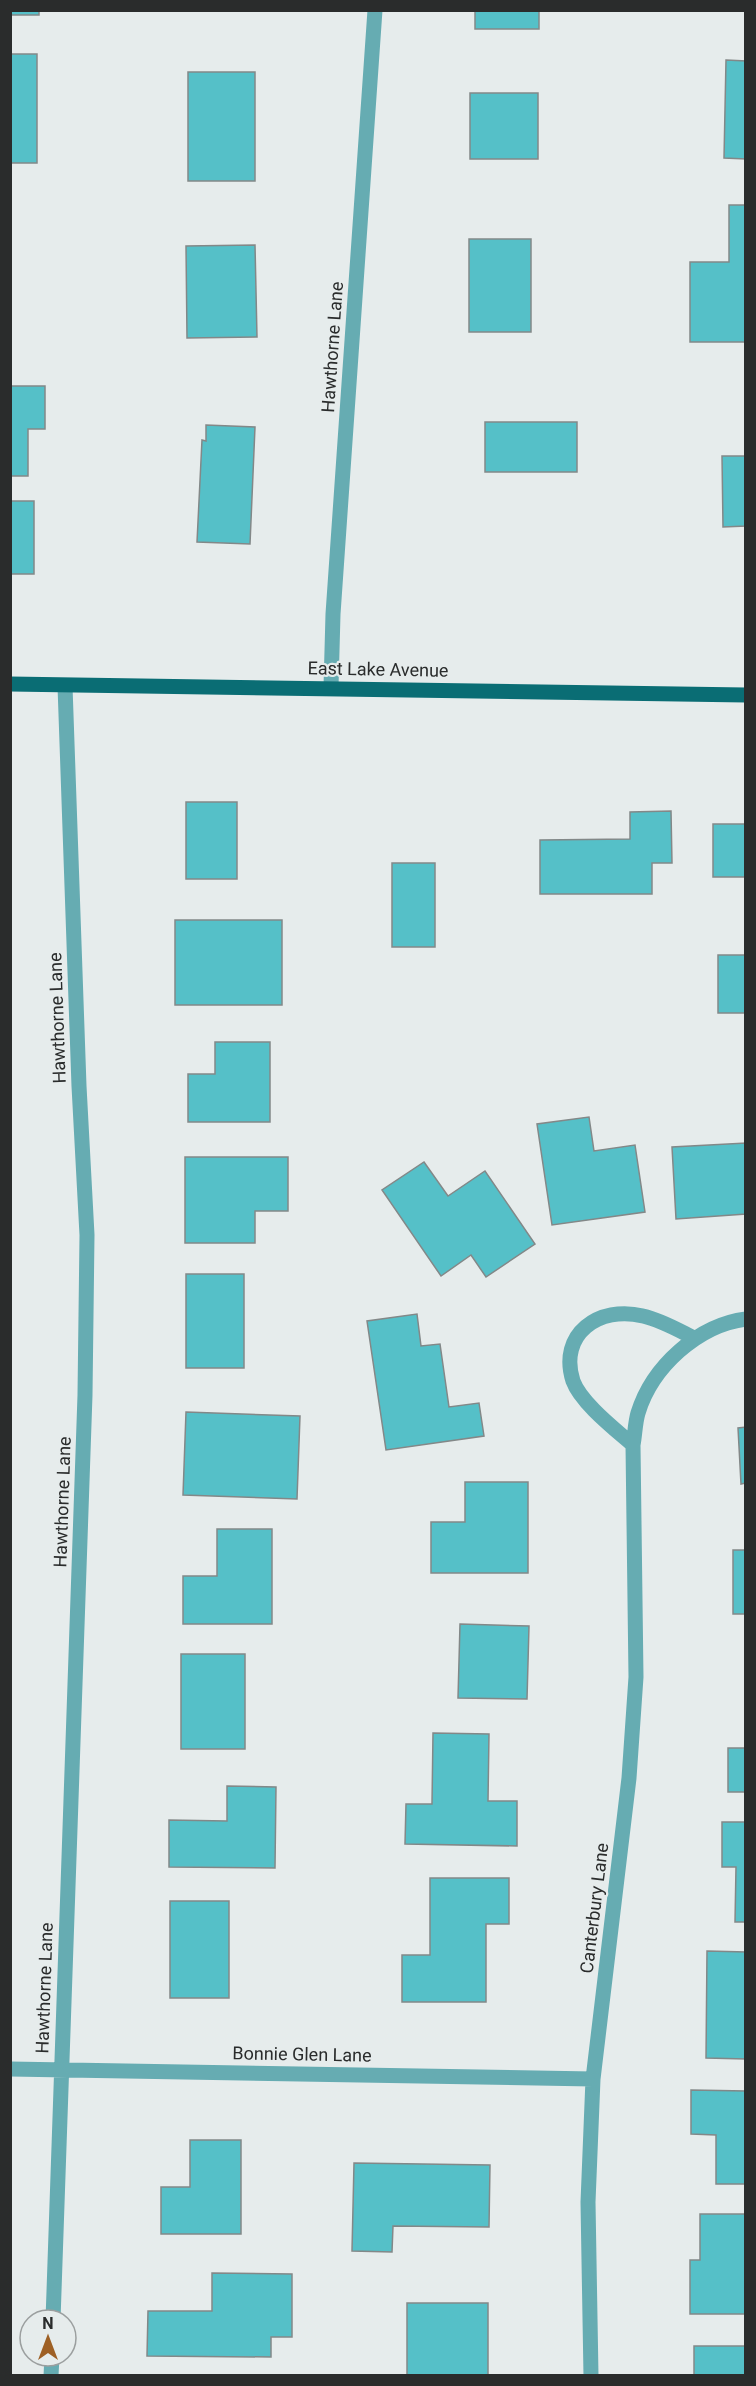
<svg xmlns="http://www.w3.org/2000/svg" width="756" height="2386" font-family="Roboto,sans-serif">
<rect width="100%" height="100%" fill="#e6ecec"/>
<path fill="#55c0c8" stroke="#838888" stroke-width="1.5" d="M 10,10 L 39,10 L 39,15 L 10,15 Z
M 475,10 L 539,10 L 539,29 L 475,29 Z
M 10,54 L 37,54 L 37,163 L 10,163 Z
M 726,60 L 746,61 L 746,159 L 724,158 Z
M 188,72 L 255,72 L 255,181 L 188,181 Z
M 470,93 L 538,93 L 538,159 L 470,159 Z
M 729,205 L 746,205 L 746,342 L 690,342 L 690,262 L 729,262 Z
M 469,239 L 531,239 L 531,332 L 469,332 Z
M 255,245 L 257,337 L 187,338 L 186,246 Z
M 10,386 L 45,386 L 45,429 L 28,429 L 28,476 L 10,476 Z
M 485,422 L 577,422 L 577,472 L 485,472 Z
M 206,425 L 255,427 L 250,544 L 197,542 L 202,440 L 206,441 Z
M 722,456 L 746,456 L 746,526 L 723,527 Z
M 10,501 L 34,501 L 34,574 L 10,574 Z
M 186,802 L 237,802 L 237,879 L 186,879 Z
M 671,811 L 672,863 L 652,863 L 652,894 L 540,894 L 540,840 L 630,839 L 630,812 Z
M 713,824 L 746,824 L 746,877 L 713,877 Z
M 392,863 L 435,863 L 435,947 L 392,947 Z
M 175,920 L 282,920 L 282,1005 L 175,1005 Z
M 718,955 L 746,955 L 746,1013 L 718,1013 Z
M 215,1042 L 270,1042 L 270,1122 L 188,1122 L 188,1074 L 215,1074 Z
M 589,1117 L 594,1151 L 635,1145 L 645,1212 L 552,1225 L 537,1124 Z
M 746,1143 L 746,1214 L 676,1219 L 672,1147 Z
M 185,1157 L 288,1157 L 288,1211 L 255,1211 L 255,1243 L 185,1243 Z
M 424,1162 L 448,1196 L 485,1171 L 535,1244 L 486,1277 L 471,1255 L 441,1276 L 382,1190 Z
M 186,1274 L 244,1274 L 244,1368 L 186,1368 Z
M 417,1314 L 421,1346 L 440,1344 L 449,1407 L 479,1403 L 484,1436 L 386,1450 L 367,1321 Z
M 186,1412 L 300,1416 L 297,1499 L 183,1495 Z
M 746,1427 L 746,1483 L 741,1484 L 738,1428 Z
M 465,1482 L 528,1482 L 528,1573 L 431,1573 L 431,1522 L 465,1522 Z
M 217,1529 L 272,1529 L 272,1624 L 183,1624 L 183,1576 L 217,1576 Z
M 733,1550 L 746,1550 L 746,1614 L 733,1614 Z
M 460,1624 L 529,1626 L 527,1699 L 458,1698 Z
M 181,1654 L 245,1654 L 245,1749 L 181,1749 Z
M 433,1733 L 489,1734 L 488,1801 L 517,1801 L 517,1846 L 405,1844 L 406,1804 L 432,1804 Z
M 728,1748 L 746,1748 L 746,1792 L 728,1792 Z
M 227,1786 L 276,1787 L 275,1868 L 169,1867 L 169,1820 L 227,1821 Z
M 722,1822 L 746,1822 L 746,1922 L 735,1922 L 736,1867 L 722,1867 Z
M 430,1878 L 509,1878 L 509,1924 L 486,1924 L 486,2002 L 402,2002 L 402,1955 L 430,1955 Z
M 170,1901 L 229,1901 L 229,1998 L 170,1998 Z
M 707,1951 L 746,1952 L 746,2059 L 706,2058 Z
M 691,2090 L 746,2091 L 746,2184 L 716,2184 L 716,2135 L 691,2134 Z
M 190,2140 L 241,2140 L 241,2234 L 161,2234 L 161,2187 L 190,2187 Z
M 354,2163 L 490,2165 L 489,2227 L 393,2226 L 392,2252 L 352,2251 Z
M 700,2214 L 746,2214 L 746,2314 L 690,2314 L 690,2260 L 700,2260 Z
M 212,2273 L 292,2274 L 292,2337 L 271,2337 L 271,2357 L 147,2356 L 148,2311 L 212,2311 Z
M 407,2303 L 488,2303 L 488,2376 L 407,2376 Z
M 694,2346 L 746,2346 L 746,2376 L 694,2376 Z"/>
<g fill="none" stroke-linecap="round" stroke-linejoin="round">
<path stroke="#66acb2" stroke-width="15" d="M 331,687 L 333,614 L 375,10
M 633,1445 C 616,1430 581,1403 573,1381 C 558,1334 599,1305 643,1316 C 661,1320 678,1330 694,1338
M 10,2069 L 593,2079
M 53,2320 L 85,1395 L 87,1235 L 79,1086 L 65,686
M 51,2376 L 52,2356
M 591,2376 L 588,2202 L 593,2079 L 629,1778 L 636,1677 L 633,1445 C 635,1435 635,1423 638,1413 C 652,1367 698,1325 746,1319"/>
<path stroke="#0a6d74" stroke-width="15" d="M 10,684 L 746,695"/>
</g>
<g text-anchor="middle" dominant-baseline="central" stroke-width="4.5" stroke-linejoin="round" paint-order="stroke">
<g font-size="18" fill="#2a2c2c" stroke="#e6ecec">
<text transform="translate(332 347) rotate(-86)">Hawthorne Lane</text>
<text transform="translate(378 669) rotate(1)">East Lake Avenue</text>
<text transform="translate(57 1018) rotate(-92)">Hawthorne Lane</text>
<text transform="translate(62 1502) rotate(-88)">Hawthorne Lane</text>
<text transform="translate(594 1908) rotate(-83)">Canterbury Lane</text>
<text transform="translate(44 1988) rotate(-88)">Hawthorne Lane</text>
<text transform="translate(302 2054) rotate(1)">Bonnie Glen Lane</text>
</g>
</g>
<rect width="756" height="2386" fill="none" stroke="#2a2c2c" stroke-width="24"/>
<g transform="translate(48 2338)"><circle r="28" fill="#e6ecec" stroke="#9b9f9f" stroke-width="1.5"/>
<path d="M0-4.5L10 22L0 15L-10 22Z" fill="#9e6025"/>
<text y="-9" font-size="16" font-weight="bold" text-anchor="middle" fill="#2a2c2c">N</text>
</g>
</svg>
